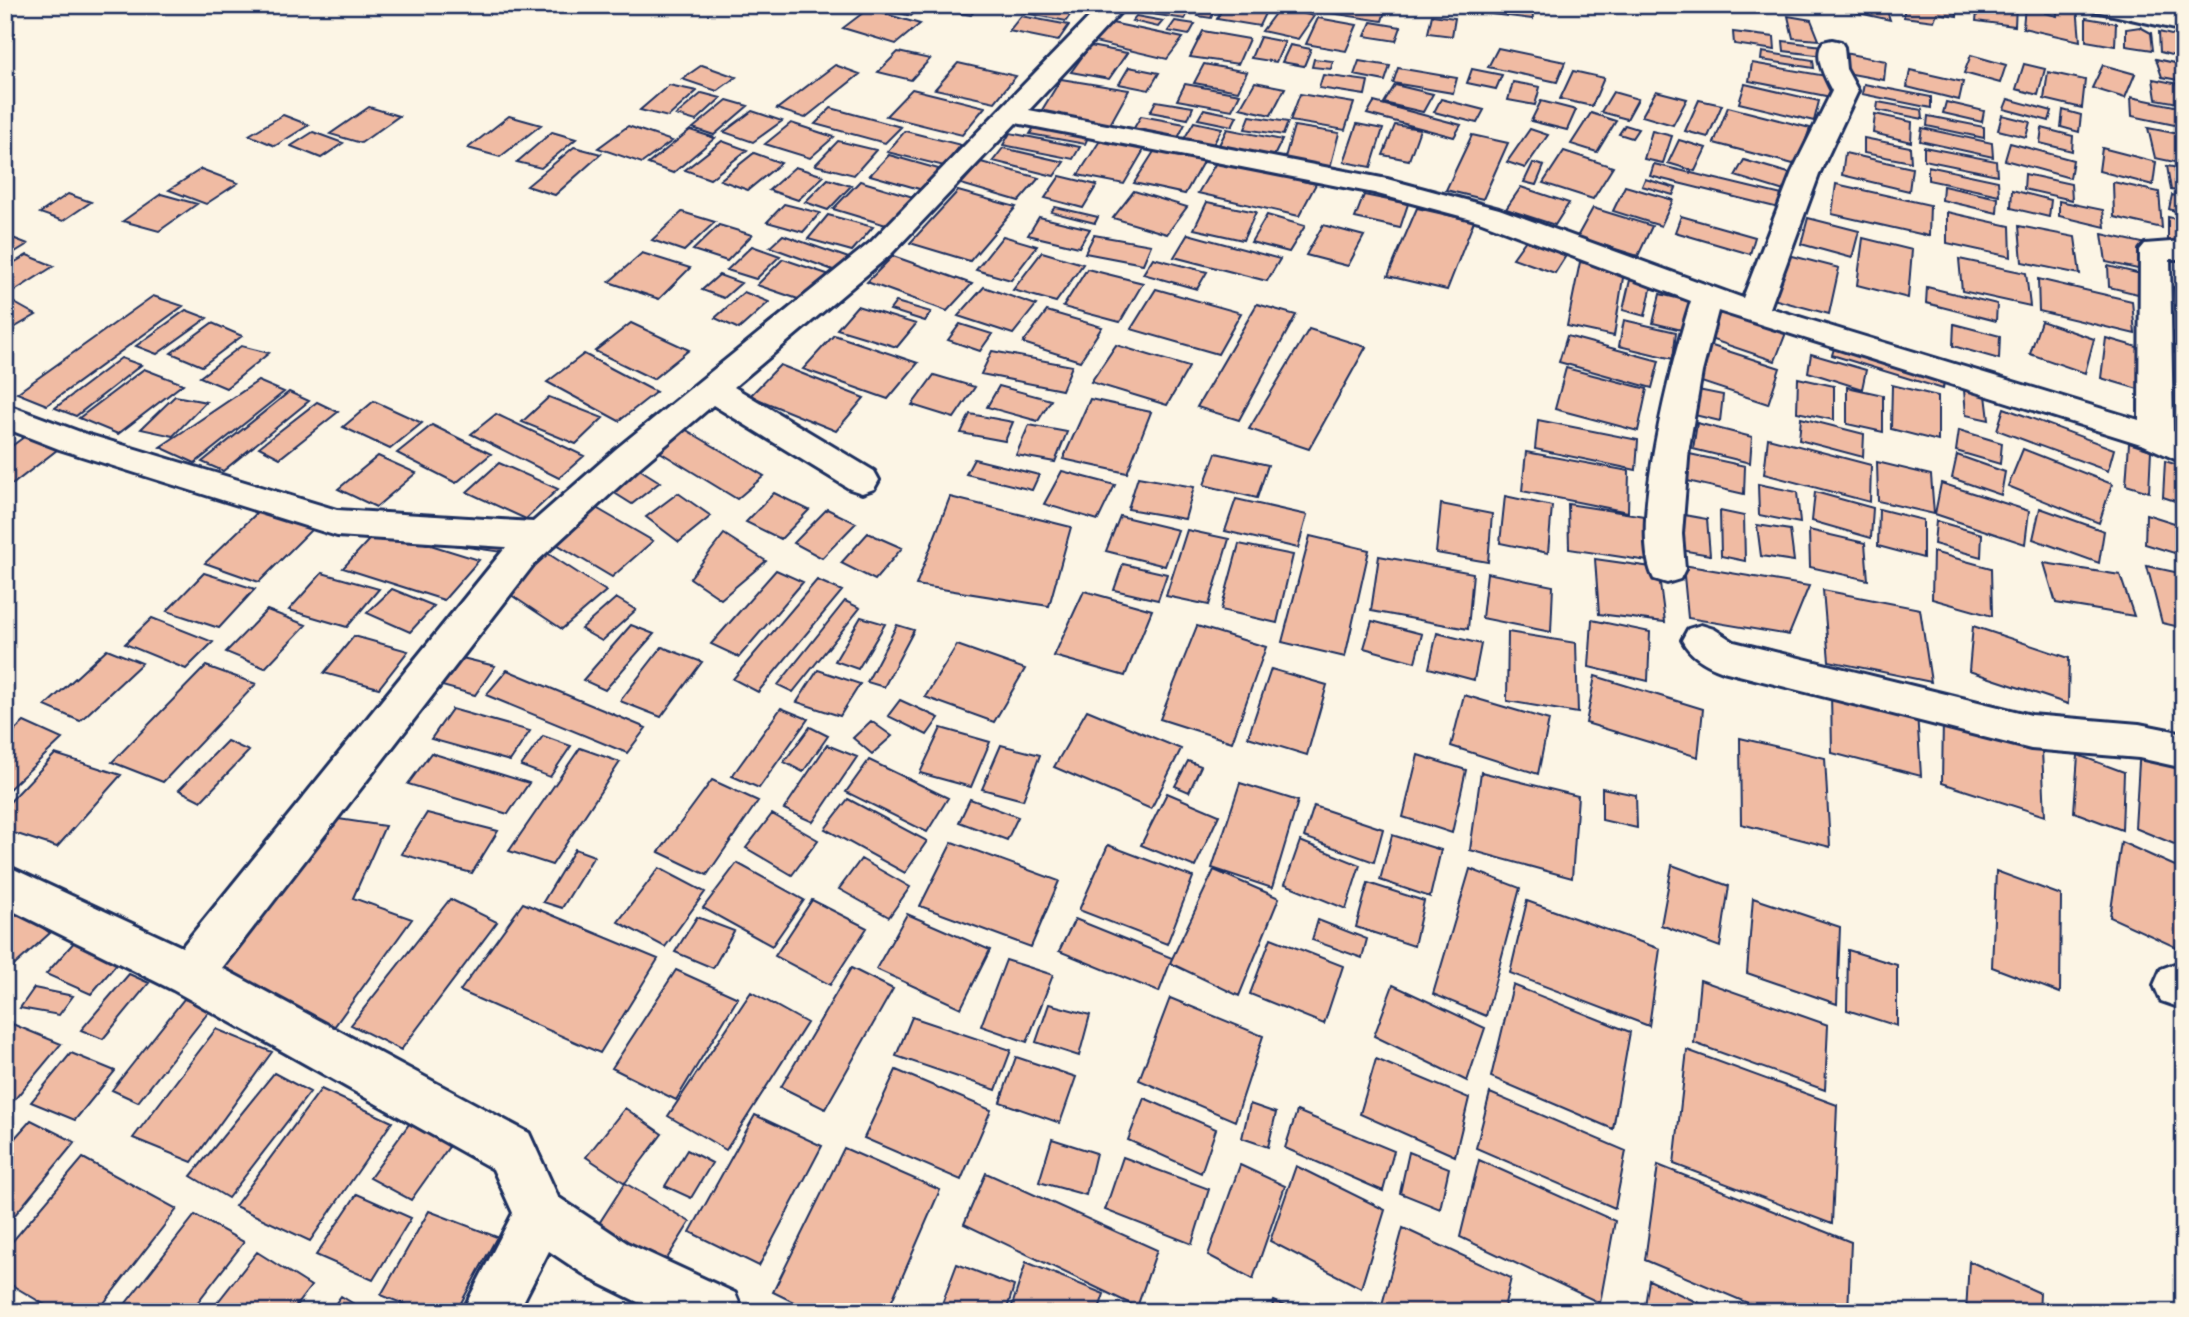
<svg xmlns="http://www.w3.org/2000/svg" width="2189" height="1317" font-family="'Patrick Hand',sans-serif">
<rect width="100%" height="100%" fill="#fcf5e5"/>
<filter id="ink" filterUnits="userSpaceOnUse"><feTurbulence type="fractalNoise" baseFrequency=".0143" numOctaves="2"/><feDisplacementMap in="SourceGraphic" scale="14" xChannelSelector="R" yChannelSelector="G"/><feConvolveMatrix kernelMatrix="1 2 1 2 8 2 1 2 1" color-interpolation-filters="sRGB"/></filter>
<g filter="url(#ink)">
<path fill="#f0bba3" stroke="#1b2f5e" stroke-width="2" d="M 886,5 L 922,5 L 911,16 L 882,9 Z
M 946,5 L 957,5 L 976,9 L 971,15 L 942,10 Z
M 1020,5 L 1073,5 L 1076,6 L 1066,21 L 1015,11 Z
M 1127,5 L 1177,5 L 1190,7 L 1185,19 L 1124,10 Z
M 1203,5 L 1217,5 L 1211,18 L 1198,16 Z
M 1224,5 L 1269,5 L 1259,26 L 1217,19 Z
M 1313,5 L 1366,5 L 1386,8 L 1382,21 L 1311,10 Z
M 1431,5 L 1532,5 L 1533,19 L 1431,7 Z
M 1830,5 L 1885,5 L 1890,20 L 1859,13 Z
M 1904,5 L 1956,5 L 1957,16 L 1937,13 L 1934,21 L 1904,17 Z
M 1978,5 L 2016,5 L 2015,26 L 1976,21 Z
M 2025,5 L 2045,5 L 2045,13 L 2057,16 L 2057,5 L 2077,6 L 2080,41 L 2023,28 Z
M 1279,8 L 1314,16 L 1298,39 L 1262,31 Z
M 868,9 L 920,24 L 896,44 L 843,28 Z
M 1432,15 L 1455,18 L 1452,36 L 1428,33 Z
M 1021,16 L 1069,25 L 1058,41 L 1009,31 Z
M 1136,16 L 1163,21 L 1158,27 L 1132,21 Z
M 1788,16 L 1811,20 L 1819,40 L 1793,38 Z
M 1318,18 L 1357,25 L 1346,51 L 1306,44 Z
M 2086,18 L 2116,23 L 2115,46 L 2086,41 Z
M 1175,21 L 1195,24 L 1189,35 L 1168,31 Z
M 1107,22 L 1183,38 L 1167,59 L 1090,41 Z
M 1371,22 L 1401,27 L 1396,41 L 1365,36 Z
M 2140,27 L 2151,33 L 2153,50 L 2126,46 L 2126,29 Z
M 1203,31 L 1249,39 L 1238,64 L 1190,57 Z
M 1733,32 L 1774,37 L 1775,50 L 1734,44 Z
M 2159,32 L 2184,38 L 2182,58 L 2160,52 Z
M 1260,37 L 1285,42 L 1276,62 L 1251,58 Z
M 1783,41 L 1822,46 L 1824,56 L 1784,51 Z
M 1290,45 L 1311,49 L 1304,66 L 1282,62 Z
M 1090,46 L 1127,53 L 1109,79 L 1071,72 Z
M 1498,48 L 1565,62 L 1557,82 L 1488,67 Z
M 898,52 L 930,59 L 911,80 L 878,72 Z
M 1762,52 L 1813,60 L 1814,68 L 1761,60 Z
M 1844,53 L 1886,61 L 1884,80 L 1841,72 Z
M 1971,55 L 2006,65 L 2000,83 L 1964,73 Z
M 1314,59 L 1333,61 L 1331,69 L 1312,67 Z
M 2156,59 L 2184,65 L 2184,81 L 2162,77 Z
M 1359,61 L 1390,66 L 1385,81 L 1354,75 Z
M 958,63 L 1016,76 L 995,102 L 935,89 Z
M 1752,63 L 1832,77 L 1831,97 L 1749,81 Z
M 1204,64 L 1247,72 L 1238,91 L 1194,83 Z
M 2024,64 L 2045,69 L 2038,95 L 2016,89 Z
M 702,65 L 736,77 L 717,91 L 682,79 Z
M 835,65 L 860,74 L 805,118 L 777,109 Z
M 2103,65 L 2135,74 L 2125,98 L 2092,88 Z
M 1129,67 L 1159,73 L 1149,90 L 1119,84 Z
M 1398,68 L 1457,78 L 1453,93 L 1393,83 Z
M 1472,69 L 1502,75 L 1496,89 L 1467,83 Z
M 1910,70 L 1963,82 L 1959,100 L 1907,87 Z
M 1573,71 L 1604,78 L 1592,106 L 1560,99 Z
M 2048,72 L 2085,80 L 2082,108 L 2044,99 Z
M 1323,75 L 1368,81 L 1365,95 L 1319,88 Z
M 1061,79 L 1129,90 L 1107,130 L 1037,118 Z
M 2153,79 L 2184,85 L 2184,104 L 2156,99 Z
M 1255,82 L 1285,88 L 1271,115 L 1240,108 Z
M 1513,82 L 1540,87 L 1535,105 L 1508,100 Z
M 1185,84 L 1240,94 L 1232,110 L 1177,100 Z
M 1745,84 L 1819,101 L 1814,121 L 1739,103 Z
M 1864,84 L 1931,97 L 1931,108 L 1862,94 Z
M 669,85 L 697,91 L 668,117 L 640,110 Z
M 1395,85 L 1433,94 L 1423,112 L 1384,103 Z
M 912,89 L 985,107 L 962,135 L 886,116 Z
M 1656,91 L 1687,99 L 1673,125 L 1642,116 Z
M 1613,92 L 1638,99 L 1627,119 L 1601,112 Z
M 702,93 L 721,98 L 696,121 L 676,115 Z
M 1300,94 L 1354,103 L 1345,130 L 1290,121 Z
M 2131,97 L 2184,108 L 2184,127 L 2132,116 Z
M 1441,99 L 1484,110 L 1477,123 L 1434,112 Z
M 2008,99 L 2052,111 L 2049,121 L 2004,109 Z
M 727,100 L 748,106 L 714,135 L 693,128 Z
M 1699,100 L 1722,105 L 1708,137 L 1685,131 Z
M 1156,101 L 1193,107 L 1188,119 L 1150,112 Z
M 1541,101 L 1576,110 L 1567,130 L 1531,121 Z
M 1374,102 L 1461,125 L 1454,137 L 1367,114 Z
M 1878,102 L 1922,110 L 1923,119 L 1877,110 Z
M 1946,102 L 1984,111 L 1982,122 L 1943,113 Z
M 369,107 L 399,116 L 361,143 L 330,134 Z
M 1728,107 L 1810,128 L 1797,165 L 1714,143 Z
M 831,108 L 901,127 L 885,143 L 815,124 Z
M 1204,109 L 1237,116 L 1232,126 L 1198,119 Z
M 2063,110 L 2081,115 L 2079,132 L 2061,127 Z
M 752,111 L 782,121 L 753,142 L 724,132 Z
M 1591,113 L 1616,121 L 1597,152 L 1571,144 Z
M 1875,114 L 1912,122 L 1911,142 L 1873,133 Z
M 283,115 L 309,125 L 275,146 L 249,135 Z
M 2002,115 L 2030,122 L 2026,137 L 1998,130 Z
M 509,116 L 541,125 L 500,157 L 468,148 Z
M 1141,116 L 1185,124 L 1176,142 L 1131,133 Z
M 1250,116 L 1288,122 L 1283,135 L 1245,129 Z
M 1928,116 L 1984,127 L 1984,138 L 1927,126 Z
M 1194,122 L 1222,128 L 1213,145 L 1184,139 Z
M 791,123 L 834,137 L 810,158 L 765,144 Z
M 1036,124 L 1090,133 L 1085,144 L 1030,134 Z
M 1357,124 L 1383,129 L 1371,167 L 1344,162 Z
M 1395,125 L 1420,129 L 1409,160 L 1383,155 Z
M 1625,125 L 1638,129 L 1632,138 L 1619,134 Z
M 628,126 L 672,141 L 642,163 L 598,148 Z
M 1294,126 L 1339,133 L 1330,168 L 1284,161 Z
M 1922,128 L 1992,143 L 1993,157 L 1920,141 Z
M 2042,128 L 2073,136 L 2072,151 L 2040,143 Z
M 2148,128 L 2184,135 L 2184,164 L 2155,158 Z
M 1227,129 L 1282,140 L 1273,158 L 1218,147 Z
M 1530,129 L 1548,135 L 1525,168 L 1507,162 Z
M 690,130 L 715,138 L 673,173 L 648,164 Z
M 905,131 L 961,145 L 944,166 L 887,152 Z
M 1652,131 L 1672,136 L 1663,163 L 1644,159 Z
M 313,132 L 343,143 L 321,158 L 291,146 Z
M 552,132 L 576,139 L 541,168 L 517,162 Z
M 1010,133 L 1080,147 L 1073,159 L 1003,145 Z
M 1472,135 L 1508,143 L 1483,199 L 1446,190 Z
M 1864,138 L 1910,147 L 1911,162 L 1864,153 Z
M 1101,139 L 1145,148 L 1124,184 L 1078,175 Z
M 1679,140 L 1706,148 L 1695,171 L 1668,163 Z
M 722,141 L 747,150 L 710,179 L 685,170 Z
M 838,141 L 876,150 L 854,175 L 815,165 Z
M 2010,143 L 2073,160 L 2070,178 L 2005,160 Z
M 574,147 L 601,154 L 555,195 L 527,186 Z
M 1924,147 L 1996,161 L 1997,175 L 1924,160 Z
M 1003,148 L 1064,162 L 1054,176 L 993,161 Z
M 2102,148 L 2156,162 L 2153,185 L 2099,171 Z
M 1155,150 L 1204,160 L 1185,194 L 1134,183 Z
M 1564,151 L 1613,167 L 1593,199 L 1543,183 Z
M 754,153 L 781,163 L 748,190 L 720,180 Z
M 1845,153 L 1912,168 L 1909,191 L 1842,175 Z
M 889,155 L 942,170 L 923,190 L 870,175 Z
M 1744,160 L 1792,174 L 1784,191 L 1735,176 Z
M 1217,161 L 1316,184 L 1299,216 L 1198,193 Z
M 981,162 L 1039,178 L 1019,201 L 961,184 Z
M 1533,163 L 1544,166 L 1536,185 L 1524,182 Z
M 1654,164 L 1782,195 L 1779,208 L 1650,176 Z
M 1928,166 L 1998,181 L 1999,195 L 1928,180 Z
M 2167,166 L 2184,169 L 2184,192 L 2171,190 Z
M 795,167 L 824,176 L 798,200 L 769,190 Z
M 201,169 L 238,183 L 206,204 L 169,190 Z
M 2025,174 L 2071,184 L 2072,200 L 2024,189 Z
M 1060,176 L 1097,185 L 1083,208 L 1045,198 Z
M 828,179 L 851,186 L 828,210 L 805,202 Z
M 1645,179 L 1676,188 L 1673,195 L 1642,186 Z
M 860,181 L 913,197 L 886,225 L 833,209 Z
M 2113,182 L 2159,192 L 2162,228 L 2114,217 Z
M 1836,184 L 1930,205 L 1929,236 L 1832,214 Z
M 1625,186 L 1673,200 L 1661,226 L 1613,211 Z
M 1943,186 L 1998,198 L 1997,213 L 1942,200 Z
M 1521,187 L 1569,203 L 1555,225 L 1506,209 Z
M 2012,190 L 2051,200 L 2049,217 L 2011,208 Z
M 958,191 L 1016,207 L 970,261 L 910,243 Z
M 1134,191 L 1187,207 L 1167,234 L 1113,218 Z
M 68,194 L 91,202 L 63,221 L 40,213 Z
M 161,194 L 197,204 L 159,231 L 123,221 Z
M 1364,195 L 1408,204 L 1400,228 L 1355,218 Z
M 2172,195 L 2184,198 L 2184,214 L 2169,209 Z
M 2059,201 L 2103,210 L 2105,227 L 2059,216 Z
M 1207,202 L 1256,212 L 1243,240 L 1194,229 Z
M 784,204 L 820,213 L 803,232 L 767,222 Z
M 1055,207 L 1098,217 L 1095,223 L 1051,212 Z
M 1417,208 L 1474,221 L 1447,290 L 1388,276 Z
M 1593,208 L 1652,226 L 1638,256 L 1577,237 Z
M 682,212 L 715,222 L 684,251 L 652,240 Z
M 1947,212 L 2010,226 L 2011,257 L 1947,243 Z
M 828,215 L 873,227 L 852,251 L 808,239 Z
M 1267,215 L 1305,226 L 1289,252 L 1251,242 Z
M 1681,216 L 1755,237 L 1750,254 L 1675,232 Z
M 1039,217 L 1090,229 L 1079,247 L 1028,235 Z
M 2168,217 L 2184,221 L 2184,247 L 2168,243 Z
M 1808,218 L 1859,231 L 1852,258 L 1801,244 Z
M 719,225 L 752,235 L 727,261 L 693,250 Z
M 1323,225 L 1364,236 L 1348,266 L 1306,255 Z
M 2019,226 L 2075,237 L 2080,274 L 2022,262 Z
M 1188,234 L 1280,259 L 1267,281 L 1174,257 Z
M 2102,234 L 2147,244 L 2151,272 L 2106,262 Z
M 5,235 L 28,244 L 5,258 Z
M 783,235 L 857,261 L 844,274 L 770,247 Z
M 1094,235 L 1151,245 L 1143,264 L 1085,253 Z
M 1003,236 L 1037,246 L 1011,280 L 976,270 Z
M 1863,238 L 1912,250 L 1908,298 L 1857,285 Z
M 1526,240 L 1567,254 L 1555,273 L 1513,258 Z
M 752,246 L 780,256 L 756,279 L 727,270 Z
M 1042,252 L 1083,264 L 1056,302 L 1013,290 Z
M 642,253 L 690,268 L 659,299 L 609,282 Z
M 1781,253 L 1839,268 L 1829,314 L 1769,298 Z
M 27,255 L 54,266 L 8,295 L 5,293 L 5,268 Z
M 2179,255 L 2184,257 L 2184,280 L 2177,278 Z
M 893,256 L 972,284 L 947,311 L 867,282 Z
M 1153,258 L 1207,272 L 1197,289 L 1143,274 Z
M 783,259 L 830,275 L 804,301 L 757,285 Z
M 1959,259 L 2026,273 L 2030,306 L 1962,291 Z
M 1580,262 L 1624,271 L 1614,336 L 1567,326 Z
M 2108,266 L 2149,276 L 2150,297 L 2109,287 Z
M 1087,269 L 1143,283 L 1120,322 L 1063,307 Z
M 719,275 L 741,283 L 724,298 L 702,290 Z
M 2038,279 L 2132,301 L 2135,334 L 2039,311 Z
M 1630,280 L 1652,285 L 1645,316 L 1623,310 Z
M 984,287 L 1036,305 L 1013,334 L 958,316 Z
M 1927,287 L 1997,304 L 1996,321 L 1926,303 Z
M 2174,287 L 2184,289 L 2184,331 L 2177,329 Z
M 1156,289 L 1241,313 L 1218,354 L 1131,329 Z
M 744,292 L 769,302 L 739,329 L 715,318 Z
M 1660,294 L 1697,303 L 1690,332 L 1653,323 Z
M 153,296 L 183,306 L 47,405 L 17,393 Z
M 11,301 L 36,315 L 5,333 L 5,304 Z
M 896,302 L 931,312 L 925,321 L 890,310 Z
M 1257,304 L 1296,315 L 1239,420 L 1197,407 Z
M 857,306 L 916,324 L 897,347 L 837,329 Z
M 1714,306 L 1787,330 L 1775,361 L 1701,336 Z
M 186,310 L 207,318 L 157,354 L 136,346 Z
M 1047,311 L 1102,327 L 1080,361 L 1023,343 Z
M 1624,320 L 1676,332 L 1673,359 L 1619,346 Z
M 2041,321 L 2094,339 L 2085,373 L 2030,354 Z
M 212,323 L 242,336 L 202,366 L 171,353 Z
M 631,323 L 689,350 L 653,379 L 595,351 Z
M 960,324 L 992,334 L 980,351 L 948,340 Z
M 1954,324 L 2000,336 L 1999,359 L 1953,346 Z
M 1309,329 L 1366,347 L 1309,449 L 1249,429 Z
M 2174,332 L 2184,335 L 2184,356 L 2175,353 Z
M 834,335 L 918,363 L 888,399 L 803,369 Z
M 1567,336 L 1659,361 L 1652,388 L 1559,362 Z
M 2106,338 L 2151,351 L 2148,392 L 2101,378 Z
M 1836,342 L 1945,375 L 1943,389 L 1832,355 Z
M 1703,343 L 1780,368 L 1768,404 L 1689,378 Z
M 1116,345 L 1189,367 L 1167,405 L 1091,382 Z
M 241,346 L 269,353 L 226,388 L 200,377 Z
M 992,351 L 1072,366 L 1062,390 L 981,374 Z
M 584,354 L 656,392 L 619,421 L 547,382 Z
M 1811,354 L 1866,370 L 1862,389 L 1808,372 Z
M 2177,357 L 2184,359 L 2184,386 L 2178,384 Z
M 121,358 L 141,365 L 76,416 L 55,408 Z
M 780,365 L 864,398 L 836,431 L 750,396 Z
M 1566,368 L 1647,389 L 1638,431 L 1555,409 Z
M 144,369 L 183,384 L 118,434 L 79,418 Z
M 934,375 L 975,387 L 954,418 L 912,405 Z
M 1798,378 L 1834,386 L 1834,420 L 1797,412 Z
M 258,381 L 284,392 L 195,463 L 160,447 Z
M 1892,385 L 1938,396 L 1938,441 L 1891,429 Z
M 999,386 L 1051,400 L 1038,421 L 987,407 Z
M 1847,387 L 1883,395 L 1883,432 L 1847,424 Z
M 1688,388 L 1723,395 L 1720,421 L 1686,413 Z
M 1964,390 L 1986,395 L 1989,420 L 1966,415 Z
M 289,392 L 309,401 L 223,471 L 202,462 Z
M 175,396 L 206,402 L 173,436 L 141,429 Z
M 549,397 L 603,418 L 576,444 L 522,422 Z
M 1090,399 L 1151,412 L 1127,473 L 1063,459 Z
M 374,401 L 422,423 L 390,449 L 343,427 Z
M 317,402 L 338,412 L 280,458 L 259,447 Z
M 2004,408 L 2114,449 L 2108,471 L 1997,430 Z
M 496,414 L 584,456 L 559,478 L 471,434 Z
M 970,414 L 1013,422 L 1005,441 L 961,433 Z
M 1801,418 L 1864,434 L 1863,457 L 1799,440 Z
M 1538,420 L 1638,440 L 1636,470 L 1535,449 Z
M 1697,423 L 1752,437 L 1750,463 L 1693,449 Z
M 432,425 L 491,454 L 456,483 L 397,453 Z
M 1029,425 L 1067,432 L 1055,462 L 1016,455 Z
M 683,428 L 764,476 L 737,499 L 655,449 Z
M 1959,430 L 2002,443 L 2000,464 L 1956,451 Z
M 28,434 L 62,446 L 13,484 L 5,481 L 5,451 Z
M 1768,438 L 1871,465 L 1870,502 L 1764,474 Z
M 2129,443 L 2151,450 L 2149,492 L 2126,485 Z
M 2023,449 L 2112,484 L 2099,523 L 2008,486 Z
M 1526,452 L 1629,471 L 1628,512 L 1522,491 Z
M 1216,453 L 1268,465 L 1257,498 L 1204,485 Z
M 1685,453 L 1745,466 L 1744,494 L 1683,480 Z
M 1957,455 L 2005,472 L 2001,495 L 1952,478 Z
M 378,456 L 416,473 L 376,507 L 338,489 Z
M 974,459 L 1039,475 L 1032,490 L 966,474 Z
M 2165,461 L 2184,467 L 2184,504 L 2163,497 Z
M 1877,462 L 1931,475 L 1934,514 L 1878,501 Z
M 499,463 L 558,489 L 526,519 L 467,492 Z
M 636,467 L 660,482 L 632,504 L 608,489 Z
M 1062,471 L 1115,485 L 1098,520 L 1044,504 Z
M 1138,477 L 1194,487 L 1185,519 L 1128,509 Z
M 1941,483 L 2029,511 L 2025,544 L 1935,514 Z
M 1758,484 L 1797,492 L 1800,523 L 1759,515 Z
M 1815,492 L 1873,508 L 1871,538 L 1812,521 Z
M 678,493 L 711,516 L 679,542 L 646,517 Z
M 774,493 L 809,510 L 781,539 L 746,522 Z
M 1505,496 L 1552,506 L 1548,553 L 1500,543 Z
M 950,497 L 1071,527 L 1049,606 L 916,585 Z
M 1236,499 L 1307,515 L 1298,548 L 1225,531 Z
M 1441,504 L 1492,514 L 1488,562 L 1436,553 Z
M 1568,504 L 1645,516 L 1648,561 L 1569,549 Z
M 591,505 L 653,541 L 612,577 L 550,540 Z
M 2040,508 L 2104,531 L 2099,563 L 2033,539 Z
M 827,509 L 856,523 L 822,558 L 794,543 Z
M 1879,509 L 1923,520 L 1923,558 L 1878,546 Z
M 260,510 L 313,528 L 259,582 L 205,563 Z
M 1720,511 L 1744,516 L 1745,561 L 1721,556 Z
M 1673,513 L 1707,519 L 1710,555 L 1675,549 Z
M 2146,514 L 2184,526 L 2184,556 L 2145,544 Z
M 1120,516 L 1178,530 L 1165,566 L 1106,551 Z
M 1936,521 L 1982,534 L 1981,557 L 1934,544 Z
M 1757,525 L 1790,530 L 1794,561 L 1761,556 Z
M 379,529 L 479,560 L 444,600 L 343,568 Z
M 1187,530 L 1229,539 L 1209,605 L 1166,596 Z
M 1809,530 L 1865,543 L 1868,580 L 1810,567 Z
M 460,533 L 516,540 L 509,553 L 453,545 Z
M 868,533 L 902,548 L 875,580 L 841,563 Z
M 724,534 L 766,561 L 721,599 L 690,578 Z
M 1310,536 L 1369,550 L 1345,657 L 1282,642 Z
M 1239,544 L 1293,555 L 1277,623 L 1221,610 Z
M 544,551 L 606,591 L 562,629 L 499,587 Z
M 1933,552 L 1991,568 L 1992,616 L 1932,599 Z
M 1379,556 L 1473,573 L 1468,629 L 1371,611 Z
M 1595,559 L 1658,568 L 1665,622 L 1599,614 Z
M 2044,563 L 2120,575 L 2134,616 L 2056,603 Z
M 1123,564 L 1167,574 L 1158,600 L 1114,590 Z
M 1683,565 L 1809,586 L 1789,635 L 1688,618 Z
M 2147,566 L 2184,574 L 2184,628 L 2162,623 Z
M 776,570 L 803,582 L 739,657 L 711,644 Z
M 204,573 L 255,589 L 219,628 L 167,611 Z
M 322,573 L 379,589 L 347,627 L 289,610 Z
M 1487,573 L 1553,586 L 1551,632 L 1482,618 Z
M 817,580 L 842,591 L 758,692 L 733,679 Z
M 392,589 L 434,606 L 410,632 L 367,613 Z
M 1823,590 L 1920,609 L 1931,682 L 1829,661 Z
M 1084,591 L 1152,610 L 1125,676 L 1054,656 Z
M 616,598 L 636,610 L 602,641 L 581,629 Z
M 845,601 L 860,608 L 793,692 L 778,685 Z
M 267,610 L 306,625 L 265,668 L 226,652 Z
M 861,617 L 885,624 L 858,669 L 835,661 Z
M 152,618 L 213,642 L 186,669 L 125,644 Z
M 1592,620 L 1650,632 L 1648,681 L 1589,667 Z
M 1372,621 L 1422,634 L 1415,662 L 1364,648 Z
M 631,625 L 654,634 L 605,690 L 583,680 Z
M 897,625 L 914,630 L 884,687 L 867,682 Z
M 1197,626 L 1266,647 L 1232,742 L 1160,719 Z
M 1973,626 L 2069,658 L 2068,704 L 1969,671 Z
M 1508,632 L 1576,643 L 1578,713 L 1507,701 Z
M 1437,633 L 1481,644 L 1474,680 L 1429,668 Z
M 354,636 L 408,651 L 379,688 L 324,673 Z
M 957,645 L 1025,669 L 994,722 L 925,697 Z
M 662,647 L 702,662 L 661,717 L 620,701 Z
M 107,649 L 142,663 L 80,721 L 45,706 Z
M 462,658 L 495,666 L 475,695 L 442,686 Z
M 206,666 L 256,684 L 163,782 L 112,762 Z
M 1271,669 L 1327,685 L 1307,755 L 1248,737 Z
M 507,670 L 646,728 L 627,753 L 486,695 Z
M 818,670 L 860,684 L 840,716 L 797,702 Z
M 1595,676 L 1703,709 L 1698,757 L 1586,723 Z
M 1831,691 L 1917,712 L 1921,776 L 1832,753 Z
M 1464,695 L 1549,720 L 1538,774 L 1451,746 Z
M 900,700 L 939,718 L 927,735 L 888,716 Z
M 781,708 L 808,719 L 759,788 L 732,776 Z
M 452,709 L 530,731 L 510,761 L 431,739 Z
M 1087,710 L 1181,749 L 1151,809 L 1054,767 Z
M 1943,719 L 2042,750 L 2045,816 L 1942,783 Z
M 871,721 L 892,736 L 872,754 L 853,738 Z
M 24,722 L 62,739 L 5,793 L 5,739 Z
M 810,727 L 828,736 L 803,772 L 784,762 Z
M 941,728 L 990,742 L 971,787 L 920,773 Z
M 543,736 L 571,746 L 550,777 L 521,766 Z
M 1740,738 L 1825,758 L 1830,847 L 1741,824 Z
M 227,741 L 249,751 L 201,801 L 179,790 Z
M 827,745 L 857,757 L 813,822 L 784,809 Z
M 1001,745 L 1040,755 L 1023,800 L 982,789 Z
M 2140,746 L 2184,763 L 2184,848 L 2135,828 Z
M 580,748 L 620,762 L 552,865 L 509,851 Z
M 431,753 L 529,783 L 508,814 L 408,784 Z
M 55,754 L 121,775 L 57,847 L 5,830 L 5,807 Z
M 1418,755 L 1466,770 L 1452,833 L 1403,817 Z
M 2078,755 L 2124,772 L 2122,830 L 2074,812 Z
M 869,760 L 948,798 L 927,832 L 846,792 Z
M 1188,761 L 1201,766 L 1189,792 L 1175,786 Z
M 1481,772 L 1578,796 L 1572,878 L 1470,850 Z
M 712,780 L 758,801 L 707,875 L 659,852 Z
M 1240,783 L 1298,801 L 1272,888 L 1212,868 Z
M 1602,788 L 1636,795 L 1637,828 L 1602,820 Z
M 1167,793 L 1219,815 L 1195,867 L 1141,845 Z
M 848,799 L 927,841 L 905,873 L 825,829 Z
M 970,799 L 1018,817 L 1007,840 L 959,822 Z
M 1314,806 L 1383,829 L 1374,862 L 1304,837 Z
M 427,813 L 498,831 L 472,873 L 401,854 Z
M 772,814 L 818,840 L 792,875 L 746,848 Z
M 332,818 L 385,826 L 353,898 L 412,919 L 334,1027 L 267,1002 L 222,968 Z
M 1392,835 L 1441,850 L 1430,897 L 1380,880 Z
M 1300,841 L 1360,865 L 1346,909 L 1285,884 Z
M 952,842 L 1059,881 L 1031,947 L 920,906 Z
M 2121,842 L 2184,870 L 2184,951 L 2110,917 Z
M 1108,845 L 1193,877 L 1167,944 L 1079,910 Z
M 575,849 L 594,856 L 562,908 L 543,902 Z
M 861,859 L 910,887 L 889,917 L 839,889 Z
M 737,863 L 804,900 L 772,946 L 703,908 Z
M 1672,865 L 1729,886 L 1720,947 L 1661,925 Z
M 659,868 L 705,892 L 665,947 L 618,922 Z
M 1470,869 L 1520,888 L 1486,1016 L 1433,994 Z
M 1214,870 L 1279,898 L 1239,996 L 1170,963 Z
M 1996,871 L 2061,895 L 2060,993 L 1992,967 Z
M 1368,883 L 1424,901 L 1414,946 L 1356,927 Z
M 1753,898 L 1840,927 L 1837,1004 L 1747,973 Z
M 450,899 L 497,922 L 401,1050 L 351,1025 Z
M 812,900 L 867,928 L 830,985 L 775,956 Z
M 1527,901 L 1660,949 L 1649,1026 L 1510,973 Z
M 523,903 L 658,959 L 600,1053 L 460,991 Z
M 10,904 L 50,933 L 5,974 L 5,908 Z
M 907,914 L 990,950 L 961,1008 L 876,969 Z
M 697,917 L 734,931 L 713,968 L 675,952 Z
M 1075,919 L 1172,958 L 1159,992 L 1059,951 Z
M 1318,920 L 1367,939 L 1362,958 L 1312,940 Z
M 1271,938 L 1343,966 L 1324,1024 L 1250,994 Z
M 76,940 L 120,960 L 91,994 L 46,974 Z
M 1848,950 L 1897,965 L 1897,1026 L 1847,1010 Z
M 1006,960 L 1053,975 L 1027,1042 L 981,1026 Z
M 851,968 L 893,989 L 825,1109 L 781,1087 Z
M 676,970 L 738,998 L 676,1100 L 612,1068 Z
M 129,974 L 149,983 L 103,1039 L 81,1030 Z
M 1700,980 L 1828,1025 L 1825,1090 L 1694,1043 Z
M 1393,985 L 1485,1028 L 1467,1081 L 1374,1036 Z
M 1513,985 L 1630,1032 L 1613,1129 L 1491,1077 Z
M 34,988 L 73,996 L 59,1015 L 20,1008 Z
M 751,992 L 807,1023 L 726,1150 L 668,1116 Z
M 1170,998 L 1263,1036 L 1235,1121 L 1139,1080 Z
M 184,999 L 211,1009 L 138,1102 L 112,1090 Z
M 1049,1004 L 1090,1015 L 1079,1056 L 1036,1042 Z
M 912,1017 L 1011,1050 L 996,1090 L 896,1056 Z
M 5,1021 L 61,1044 L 5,1111 Z
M 216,1029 L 272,1052 L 192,1162 L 133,1138 Z
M 1687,1050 L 1837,1105 L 1832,1224 L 1674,1164 Z
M 71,1053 L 115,1071 L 75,1120 L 31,1102 Z
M 1016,1057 L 1076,1077 L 1060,1123 L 1000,1102 Z
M 1376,1059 L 1469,1098 L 1455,1156 L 1360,1114 Z
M 896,1070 L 991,1110 L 961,1180 L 864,1138 Z
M 274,1073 L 310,1092 L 228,1198 L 191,1176 Z
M 321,1089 L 392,1122 L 310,1241 L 235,1206 Z
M 1490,1093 L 1626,1151 L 1615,1208 L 1476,1148 Z
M 1144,1098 L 1216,1129 L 1201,1173 L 1128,1140 Z
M 1250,1104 L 1276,1113 L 1268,1147 L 1242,1138 Z
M 625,1108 L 662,1134 L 625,1183 L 586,1157 Z
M 1297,1111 L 1394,1151 L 1383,1191 L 1285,1148 Z
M 755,1115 L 822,1146 L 759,1266 L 690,1232 Z
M 31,1120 L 75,1142 L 5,1227 L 5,1149 Z
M 412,1120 L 453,1141 L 411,1200 L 370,1178 Z
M 1052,1139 L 1096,1153 L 1086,1195 L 1039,1182 Z
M 844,1148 L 940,1190 L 887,1312 L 814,1312 L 773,1292 Z
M 687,1150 L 712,1163 L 691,1198 L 665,1186 Z
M 1409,1152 L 1449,1168 L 1440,1209 L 1400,1193 Z
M 1123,1157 L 1209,1189 L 1192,1244 L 1105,1210 Z
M 83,1158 L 177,1209 L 97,1312 L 57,1312 L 5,1281 L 5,1250 Z
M 1479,1160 L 1615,1221 L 1600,1303 L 1460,1237 Z
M 1240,1165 L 1285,1186 L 1253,1279 L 1208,1255 Z
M 1658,1165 L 1851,1242 L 1848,1312 L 1769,1312 L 1645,1260 Z
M 1296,1166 L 1385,1210 L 1361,1288 L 1270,1241 Z
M 986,1173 L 1157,1250 L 1137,1307 L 964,1224 Z
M 625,1183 L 690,1222 L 663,1265 L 598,1225 Z
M 357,1194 L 411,1218 L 373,1280 L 316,1255 Z
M 429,1211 L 497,1237 L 456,1312 L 424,1312 L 381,1295 Z
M 195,1215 L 244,1242 L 190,1312 L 119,1312 Z
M 1403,1228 L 1511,1278 L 1503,1312 L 1380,1312 Z
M 257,1252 L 311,1286 L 291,1312 L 210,1312 Z
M 1969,1261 L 2040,1293 L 2039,1312 L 1966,1312 Z
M 1026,1262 L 1104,1294 L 1098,1312 L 1010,1312 Z
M 957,1264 L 1014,1286 L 1006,1312 L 939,1312 Z
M 1649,1280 L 1718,1312 L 1644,1312 Z
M 341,1296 L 367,1312 L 329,1312 Z
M 1274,1301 L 1300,1312 L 1270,1312 Z"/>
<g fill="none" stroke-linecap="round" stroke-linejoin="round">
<g stroke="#1b2f5e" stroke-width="6">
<path id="minor" d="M 1101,5 L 1127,5 L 1029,110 L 1387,179 L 1499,209 L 1743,298 L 1792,172 L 1832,91 C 1825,77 1813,57 1823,42 L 1832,40 L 1841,42 L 1844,47 L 1846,69 L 1858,91 L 1820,172 L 1770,308 L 2139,420 L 2140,250 L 2145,244 L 2184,241 L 2184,259 L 2170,259 L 2173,431 L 2184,436 L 2184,463 L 2144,445 L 1718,311 L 1702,372 L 1689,447 L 1682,534 L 1685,569 L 1680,579 L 1667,583 L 1654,579 C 1627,529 1673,357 1691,301 L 1479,221 L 1374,193 L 1016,123 L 891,254 L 734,387 L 874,471 L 879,480 L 874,489 L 862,493 L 850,489 L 713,405 L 640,467 L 534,564 L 222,968 L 529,1133 L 558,1197 L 627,1243 L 735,1293 L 743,1312 L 658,1312 L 591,1279 L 549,1251 L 518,1312 L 462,1312 L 513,1213 L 493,1169 L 173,990 L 5,907 L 5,865 L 182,947 L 506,547 L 337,536 L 59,449 L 5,428 L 5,404 L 83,433 L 337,510 L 533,522 L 616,449 L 871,242 Z
M 2087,5 L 2132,5 L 2184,17 L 2184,31 L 2091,10 Z
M 1701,625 L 1714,629 L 1734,642 L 2031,715 L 2139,724 L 2184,733 L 2184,768 L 2139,758 L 2031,749 L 1723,671 C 1706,665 1690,656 1682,640 L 1688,629 Z
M 2177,963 L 2184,964 L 2184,1009 L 2161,1001 L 2154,985 L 2161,969 Z"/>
</g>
<use href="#minor" fill="#fcf5e5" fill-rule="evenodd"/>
</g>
</g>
<rect width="2189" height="1317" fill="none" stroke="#fcf5e5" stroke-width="28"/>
<rect x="14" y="14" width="2161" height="1289" fill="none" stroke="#1b2f5e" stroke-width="2.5" filter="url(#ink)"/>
</svg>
